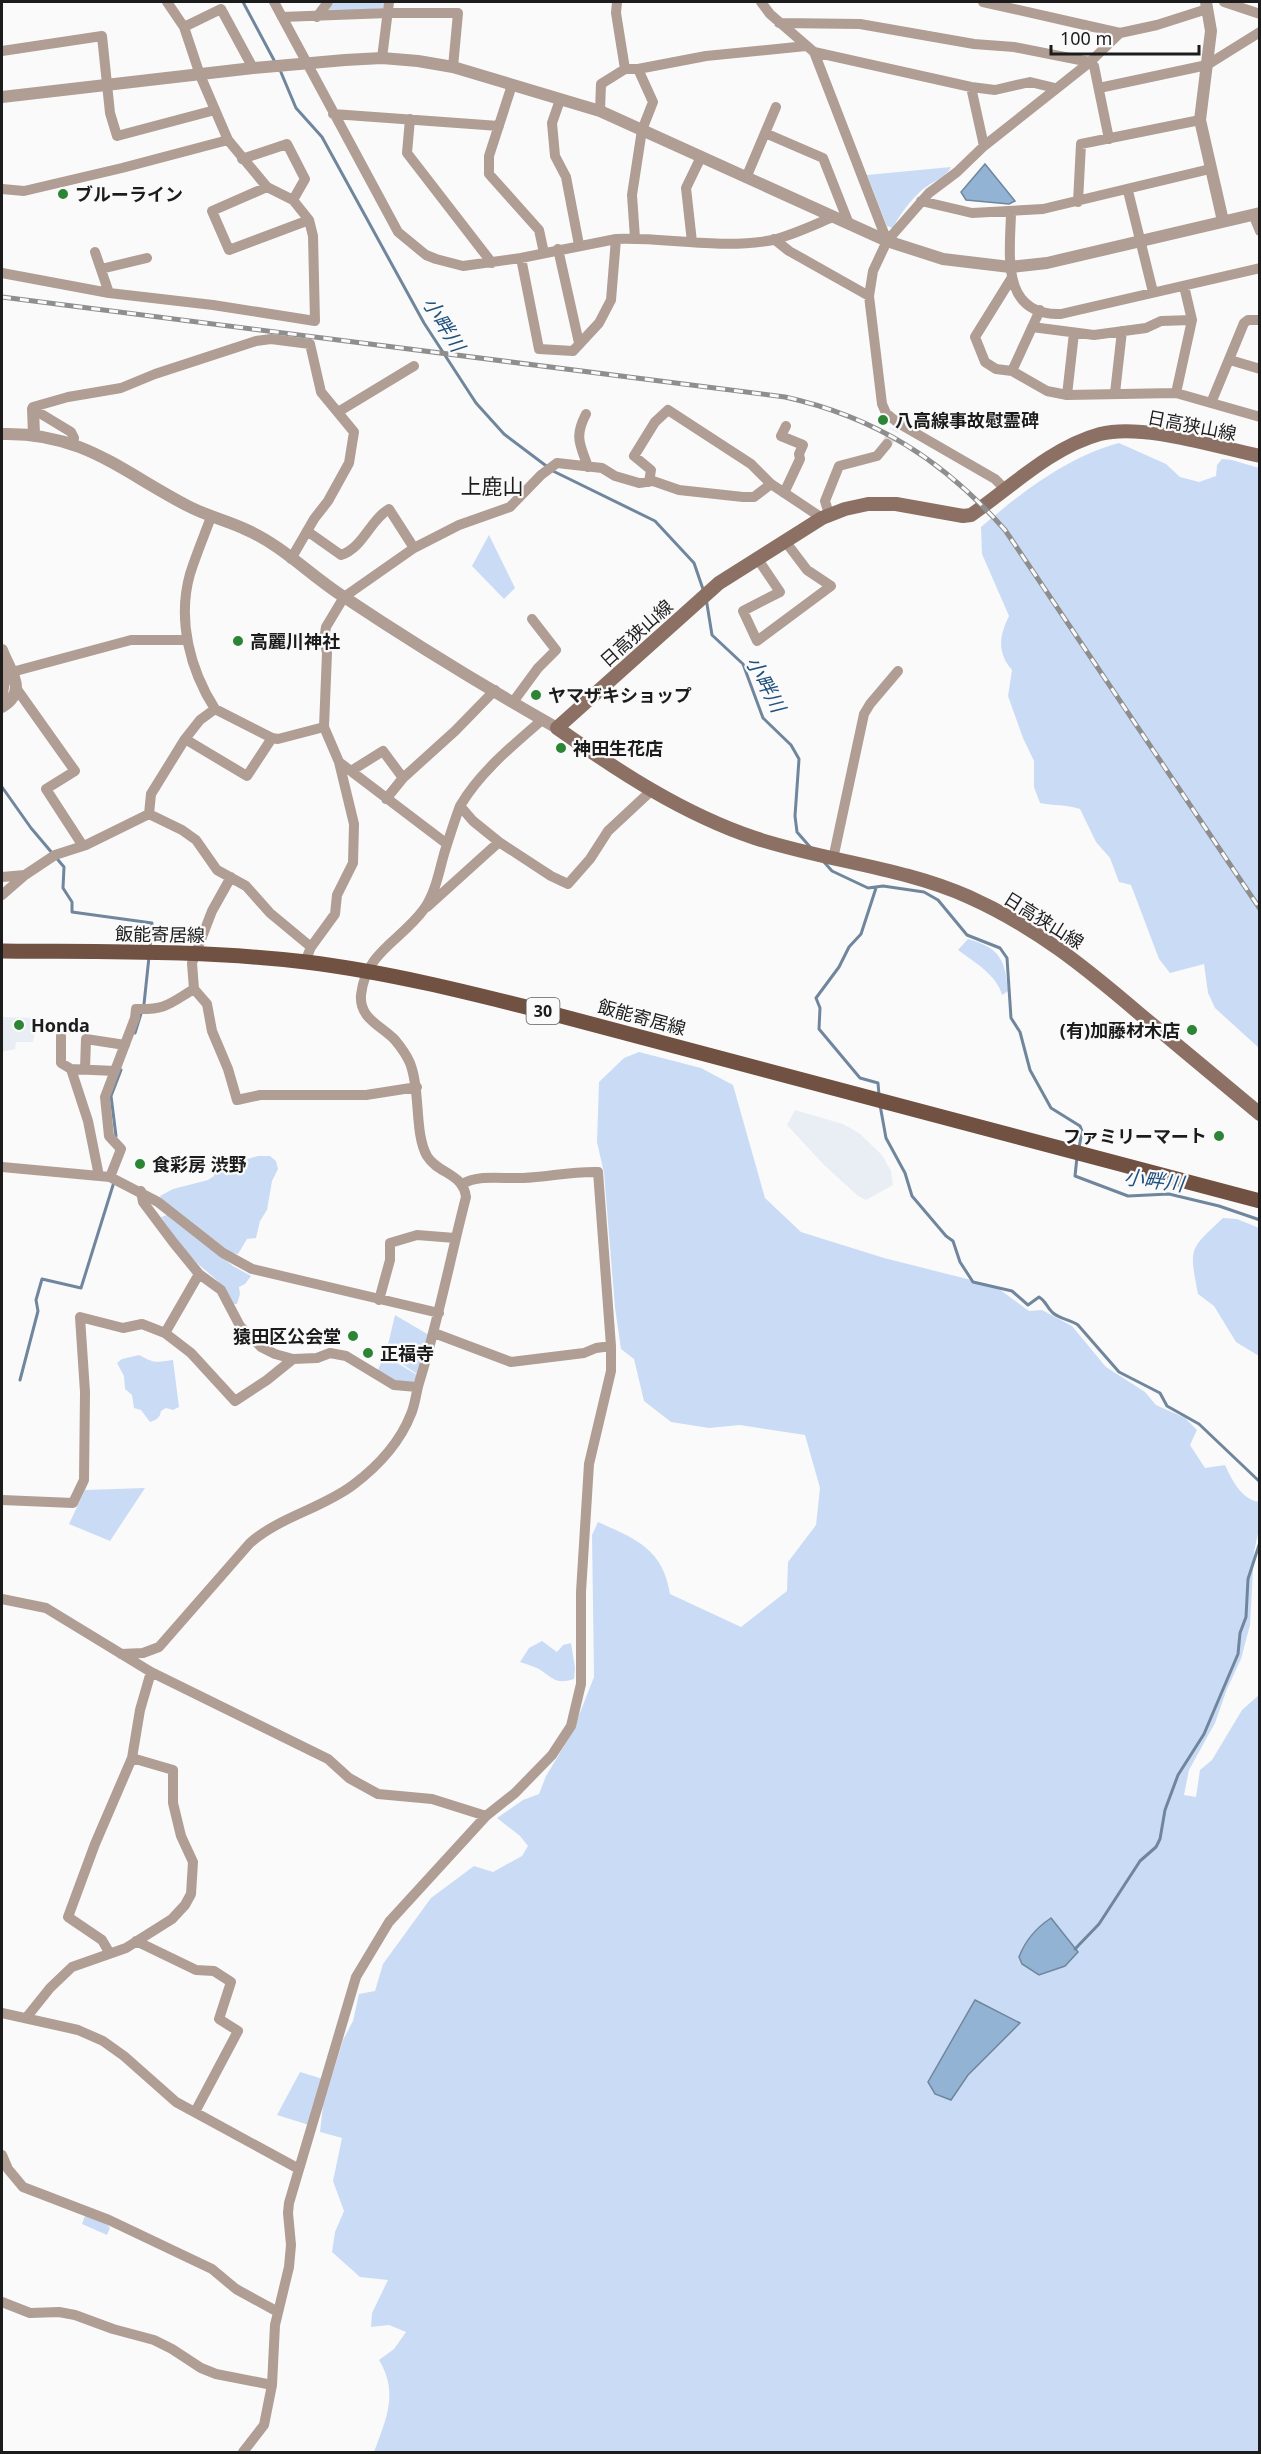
<svg xmlns="http://www.w3.org/2000/svg" width="1261" height="2454" font-family="'Noto Sans','Noto Sans JP',sans-serif">
<rect width="100%" height="100%" fill="#fafafb"/>
<path fill="#e9eef5" d="M 2,1008 L 2,1017 L 38,1018 L 33,1042 L 16,1042 L 15,1049 L 2,1052 Z
M 795,1110 L 843,1124 L 859,1133 L 882,1155 L 891,1171 L 893,1185 L 866,1200 L 858,1196 L 824,1165 L 787,1125 Z"/>
<path fill="#cadcf5" fill-rule="evenodd" d="M 334,2 L 384,2 L 383,8 L 327,12 Z
M 951,167 C 946,178 931,182 922,190 C 911,200 899,215 893,228 L 887,226 L 867,175 Z
M 1119,443 L 1166,464 L 1180,477 L 1199,482 L 1216,476 L 1217,465 L 1222,459 L 1232,460 L 1259,468 L 1259,1048 L 1215,1008 L 1208,993 L 1204,964 L 1170,973 L 1159,959 L 1131,885 L 1119,882 L 1110,858 L 1096,842 L 1080,809 C 1065,804 1055,806 1040,803 L 1034,787 L 1034,761 L 1023,738 L 1008,696 L 1012,670 C 997,653 999,636 1009,616 L 982,554 L 981,527 C 1022,492 1067,457 1119,443 Z
M 489,535 L 515,588 L 504,599 L 472,566 Z
M 968,939 C 1000,948 1005,959 1008,991 L 1002,995 C 997,975 974,962 958,950 Z
M 639,1052 L 701,1068 L 733,1085 L 765,1198 L 801,1232 L 884,1258 L 995,1286 L 1029,1311 L 1042,1310 L 1072,1326 L 1106,1367 L 1145,1392 L 1156,1405 L 1185,1418 L 1197,1430 L 1190,1445 L 1205,1468 L 1225,1465 C 1232,1480 1241,1499 1259,1502 L 1259,1529 L 1254,1552 L 1250,1625 L 1241,1659 L 1227,1689 L 1215,1723 L 1189,1770 L 1184,1795 L 1196,1797 L 1200,1770 L 1212,1760 L 1242,1710 L 1259,1695 L 1259,2452 L 374,2452 C 386,2419 399,2393 379,2360 L 394,2349 L 406,2332 L 389,2325 L 371,2327 L 372,2313 L 388,2280 L 360,2277 L 332,2252 L 335,2232 L 344,2211 L 333,2181 L 342,2138 L 320,2132 L 323,2105 L 343,2040 L 353,2021 L 359,1994 L 375,1991 L 383,1964 L 431,1898 L 474,1866 L 493,1872 L 522,1856 L 528,1846 L 520,1836 L 497,1818 L 523,1800 L 539,1794 L 546,1776 L 572,1733 L 594,1677 L 592,1535 L 598,1522 C 636,1539 663,1549 670,1594 L 741,1627 L 787,1591 L 788,1562 L 816,1525 L 820,1488 L 805,1435 L 740,1425 L 709,1428 L 671,1422 L 644,1401 L 634,1359 L 621,1349 L 615,1308 L 604,1173 L 597,1142 L 599,1082 L 624,1058 ZM 975,2000 L 1019,2023 L 968,2075 L 928,2082 Z
M 258,1156 L 270,1156 L 276,1161 L 278,1169 L 272,1181 L 267,1210 L 260,1221 L 256,1238 L 247,1239 L 238,1254 L 231,1253 L 163,1201 L 160,1196 L 173,1189 L 208,1180 L 214,1176 L 215,1161 L 226,1159 L 235,1163 Z
M 167,1215 L 233,1266 L 251,1276 L 245,1284 L 239,1287 L 240,1294 L 237,1304 L 231,1304 C 223,1279 209,1276 192,1258 C 180,1245 171,1231 161,1217 Z
M 1223,1218 L 1237,1219 L 1259,1228 L 1259,1356 L 1236,1342 L 1214,1306 L 1198,1294 C 1189,1247 1189,1250 1223,1218 Z
M 395,1315 L 429,1335 L 417,1374 L 386,1353 Z
M 139,1355 C 156,1364 155,1362 173,1360 L 179,1407 L 173,1410 L 166,1408 L 161,1411 C 160,1418 156,1420 150,1422 L 141,1410 L 134,1408 L 132,1395 L 125,1389 L 124,1376 L 117,1363 L 122,1359 Z
M 384,1355 L 417,1375 L 414,1382 L 396,1381 L 378,1370 Z
M 145,1488 L 110,1541 L 69,1524 L 85,1490 Z
M 542,1641 L 557,1652 L 563,1645 L 571,1643 L 575,1668 L 574,1679 C 555,1685 553,1678 539,1669 C 533,1666 526,1664 520,1662 L 529,1648 Z
M 300,2072 L 323,2079 L 309,2125 L 277,2115 Z
M 85,2216 L 107,2224 L 110,2228 L 107,2235 L 82,2224 Z"/>
<path fill="#92b3d3" stroke="#6f869c" stroke-width="1.5" d="M 985,164 L 1015,201 L 1009,204 L 966,200 L 961,192 Z
M 1051,1918 L 1078,1952 L 1065,1966 L 1039,1975 L 1022,1964 L 1019,1957 C 1025,1941 1036,1928 1051,1918 Z
M 975,2000 L 1020,2023 L 968,2075 L 951,2100 L 935,2094 L 928,2082 Z"/>
<g fill="none" stroke-linecap="round" stroke-linejoin="round">
<path stroke="#6f869c" stroke-width="3" d="M 243,2 L 275,62
M 280,70 L 296,108 L 322,137 L 424,323 L 476,403 L 504,434 L 553,471 L 655,521 L 694,563 L 704,592
M 706,598 L 712,635 L 743,664 L 763,718 L 791,745 L 799,759 L 795,816 L 797,832 L 811,848
M 2,787 L 31,828 L 64,867 L 63,888 L 72,902 L 72,912 L 152,923 L 150,948
M 824,862 L 832,871 L 868,888 L 883,886 L 924,892 L 938,900 L 967,935 L 1000,948 L 1007,958 L 1011,1018 L 1020,1032 L 1030,1070 L 1051,1108 L 1080,1126 L 1082,1131 L 1079,1148
M 876,888 L 861,934 L 849,947 L 839,967 L 816,998 L 820,1008 L 819,1029 L 860,1078 L 878,1083 L 879,1095
M 135,1033 L 144,1004 L 149,957
M 880,1105 L 886,1138 L 905,1173 L 912,1196 L 946,1236 L 953,1241 L 960,1262 L 973,1282 L 1012,1291 L 1028,1305 L 1039,1297 C 1046,1301 1046,1306 1052,1312 C 1057,1318 1071,1320 1078,1325 L 1119,1372 L 1160,1393 L 1167,1406 L 1199,1424 L 1260,1482
M 116,1136 L 111,1096 L 121,1070
M 1077,1157 L 1075,1176 L 1128,1196 L 1169,1194 L 1219,1206 L 1260,1220
M 20,1380 L 38,1311 L 36,1300 L 42,1279 L 81,1288 L 114,1182
M 1075,1949 L 1099,1924 L 1140,1861 L 1156,1847 L 1160,1839 L 1165,1810 L 1178,1775 L 1204,1734 L 1238,1654 L 1240,1633 L 1246,1617 L 1248,1579 L 1260,1542"/>
<path stroke="#d9d9da" stroke-width="10" stroke-dasharray="10 5" stroke-linecap="butt" d="M 887,444 L 894,430"/>
<path stroke="#b09d93" stroke-width="10" d="M 274,2 L 398,232 L 426,255 L 436,259 L 463,266 L 521,258 L 616,239 C 668,237 720,250 773,240 C 793,235 814,225 833,217
M 617,2 L 616,13 L 625,69
M 761,2 L 770,14 L 814,52 L 887,241
M 983,2 L 1120,33
M 1224,2 L 1260,14
M 282,17 L 388,13 L 458,13 L 453,67
M 317,17 L 328,2
M 779,23 L 860,24 L 974,44 L 1014,47 L 1090,62 L 1094,66 L 1109,139
M 184,27 L 221,9 L 253,68
M 2,51 L 102,36 L 110,113 L 117,136 L 215,110
M 814,52 L 971,87 L 995,90 L 1030,82 L 1055,88
M 382,58 L 389,2
M 638,69 L 706,56 L 806,46
M 512,85 L 489,156 L 489,174 L 539,230 L 544,253
M 971,87 L 984,146
M 1099,88 L 1207,65 L 1260,32
M 560,100 L 552,123 L 555,156 L 566,177 L 579,245
M 600,111 L 601,84 L 625,69 L 638,69 L 653,102 L 642,130 L 632,195 L 635,238
M 333,114 L 499,126
M 410,119 L 407,153 L 492,263
M 765,133 L 823,158 L 849,224
M 242,159 L 287,144 L 305,179 L 293,200
M 746,178 L 776,107
M 267,187 L 212,211 L 229,250 L 309,220
M 2,189 L 24,191 L 122,168 L 228,140
M 1128,191 L 1153,292
M 921,201 L 972,213 L 1043,209 L 1210,169
M 1078,202 L 1081,144 L 1200,120
M 1011,213 C 1010,254 1000,316 1061,314 L 1260,268
M 1253,214 L 1260,231
M 774,239 L 789,251 L 869,296
M 692,242 L 686,188 L 701,157
M 558,249 L 579,343
M 95,252 L 109,293
M 521,258 L 539,349 L 573,351 L 599,323 L 611,300 L 616,239
M 101,269 L 147,258
M 2,273 L 109,293 L 213,305 L 315,321 L 313,236 L 309,220 L 293,200 L 267,187 L 228,140 L 200,75 L 184,27 L 167,2
M 1011,279 L 975,337 L 985,362 L 996,369 L 1012,371 L 1047,391 L 1067,395 L 1176,393 L 1260,417
M 1032,327 L 1094,335 L 1146,328 L 1161,321 L 1192,320
M 1230,360 L 1260,369
M 1012,371 L 1040,310
M 1115,393 L 1122,331
M 1176,393 L 1192,320 L 1184,286
M 1067,395 L 1074,333
M 1211,403 L 1244,323 L 1248,320 L 1260,320
M 338,412 L 414,366
M 586,414 C 574,437 580,444 588,467
M 72,443 L 74,438 L 71,432 L 33,409 L 33,407 L 68,397 L 121,388 L 155,374 L 256,341 L 271,339 L 310,344 L 321,392 L 354,432 L 349,463 L 328,501 L 314,519 L 291,559
M 649,482 L 651,470 L 634,456 L 655,422 L 668,410 L 751,464 L 771,484
M 1006,490 L 995,479 L 898,423 L 886,413 L 882,404 L 869,296 L 873,271 L 887,241 L 929,193 L 957,172 L 984,146 L 1090,62 L 1120,33 L 1157,25 L 1207,9
M 784,493 L 800,459 L 799,454 L 803,445 L 781,436 L 786,426
M 829,514 L 825,501 L 839,466 L 877,456 L 887,444
M 211,517 C 204,536 196,555 190,574 C 177,620 190,670 215,709
M 307,531 L 341,555 C 363,548 370,520 389,509 L 414,548
M 757,558 L 780,592 L 743,611 L 757,641 L 831,586 L 807,570 L 785,541
M 12,672 L 131,640 L 187,640
M 16,688 L 75,771 L 46,789 L 83,846
M 513,702 L 538,668 L 556,650 L 532,619
M 185,739 L 247,776 L 272,738
M 351,771 L 383,751 L 403,778
M 386,799 L 403,778 L 455,731 L 495,690
M 460,806 L 473,821 L 499,842
M 447,844 L 339,762 L 324,727 L 327,653 L 324,640 L 326,627 L 344,597 L 414,548 L 459,525 L 510,507 L 541,475 L 557,463 L 602,468 L 615,476 L 639,483 L 653,481 L 679,490 L 743,497 L 754,497 L 771,484 L 822,518
M 833,859 L 864,714 L 870,704 L 898,671
M 2,877 L 25,875
M 231,877 L 212,911 L 192,963 L 194,989 L 207,1004 L 212,1031 L 228,1069 L 237,1100 L 260,1095 L 366,1095 L 417,1087
M 2,895 L 25,875 L 55,855 L 86,845 L 149,814
M 427,907 L 499,842 L 551,876 L 568,884 L 590,859 L 608,831 L 652,790
M 311,947 L 270,913 L 246,886 L 217,870 L 196,840 L 182,830 L 149,814 L 151,794 L 185,739 L 200,720 L 215,709 L 272,738 L 278,739 L 324,727
M 305,962 L 311,947 L 335,914 L 337,895 L 353,863 L 354,824 L 339,762
M 61,1036 L 61,1063 L 71,1069 L 115,1071
M 71,1069 L 88,1121 L 99,1176
M 85,1069 L 86,1039 L 125,1045
M 2,1167 L 110,1177 L 158,1202 L 223,1253 L 252,1269 L 439,1313
M 110,1177 L 121,1149 L 109,1136 L 105,1097 L 135,1018 L 136,1009 C 166,1010 169,1004 194,989
M 141,1191 L 143,1202 L 173,1242 L 199,1274 L 221,1290 L 240,1326 L 261,1347 L 275,1354 L 293,1359 L 317,1358 L 330,1353 L 346,1356 L 394,1385 L 417,1387
M 379,1300 L 390,1260 L 390,1243 L 417,1235 L 455,1238
M 165,1333 L 199,1274
M 434,1333 L 511,1362 L 584,1353 L 596,1348 L 611,1346
M 2,1500 L 73,1503 L 84,1480 L 85,1392 L 80,1317 L 123,1328 L 142,1324 L 165,1333 L 191,1353 L 235,1401 L 267,1380 L 293,1359
M 2,1599 L 46,1608 L 151,1672 L 328,1759 L 349,1778 L 378,1794 L 432,1799 L 486,1816
M 121,1654 L 143,1653 L 159,1647 L 250,1543 C 281,1516 321,1509 353,1485 C 377,1467 400,1442 411,1414 C 415,1405 416,1393 419,1383 C 438,1322 450,1259 466,1197 C 463,1173 438,1174 427,1156 C 414,1133 421,1091 410,1063 C 407,1056 400,1046 395,1040 C 382,1026 359,1019 361,995 C 366,951 401,941 424,909 C 435,894 439,872 444,854 C 449,838 454,822 460,806 C 480,772 512,746 542,720
M 136,1941 L 196,1970 L 214,1971 L 231,1982 L 219,2019 L 238,2031 L 195,2112
M 109,1952 L 102,1940 L 68,1917 L 95,1844 L 132,1758
M 2,2013 L 78,2030 L 103,2041 L 124,2056 L 176,2102 L 299,2169
M 26,2018 L 50,1988 L 72,1967 L 126,1948 L 172,1919 L 185,1905 L 191,1894 L 193,1862 L 181,1836 L 173,1803 L 173,1770 L 132,1758 L 140,1710 L 151,1672
M 2,2155 L 8,2169 L 23,2187 L 109,2220 L 212,2269 L 236,2289 L 278,2312
M 2,2302 L 30,2313 L 59,2312 L 75,2315 L 113,2329 L 154,2340 L 172,2349 L 201,2368 L 216,2374 L 272,2385
M 243,2452 L 264,2425 L 272,2385 L 275,2325 L 289,2267 L 291,2245 L 288,2213 L 289,2203 L 356,1977 L 389,1922 L 486,1816 L 515,1793 L 552,1755 L 571,1726 L 581,1684 L 581,1592 L 589,1464 L 611,1371 L 611,1346 L 598,1172 C 573,1171 548,1177 523,1178 C 503,1179 480,1174 462,1184"/>
<path stroke="#b09d93" stroke-width="12" d="M 1206,2 L 1211,31 L 1200,120 L 1223,221
M 2,97 L 253,68 L 345,60 L 382,58 L 418,61 L 453,67 L 600,111 L 887,241 L 943,259 L 1010,267 L 1047,263 L 1260,213
M 33,409 L 34,434
M 2,434 C 83,432 122,472 188,506 C 207,516 228,521 247,530 C 283,546 311,576 344,597 C 413,643 485,687 557,728
M 2,650 C 10,672 29,690 2,707
M 2,672 L 4,681 L 2,693"/>
<path stroke="#8b7063" stroke-width="14" d="M 1260,456 C 1216,447 1143,423 1100,434 C 1052,447 1011,487 971,515 L 963,516 L 896,504 L 868,504 L 845,509 L 822,518 L 719,583 L 557,728 C 618,771 683,814 755,838 C 825,861 902,867 969,897 C 1036,927 1086,968 1141,1015 C 1181,1048 1220,1081 1260,1114"/>
<path stroke="#715141" stroke-width="15" d="M 2,951 C 103,952 205,950 306,962 C 387,972 467,992 546,1012 L 1260,1201"/>
<g stroke="#8e8e8f" stroke-width="5">
<path id="rail" d="M 2,297 L 785,397 C 876,417 944,461 1005,530 L 1260,909"/>
</g>
<use href="#rail" stroke="#fafafb" stroke-width="3" stroke-dasharray="9" stroke-linecap="butt"/>
</g>
<g fill="#2c8534" stroke="#fafafb" stroke-width="2">
<circle cx="63" cy="194" r="6"/>
<circle cx="883" cy="420" r="6"/>
<circle cx="238" cy="641" r="6"/>
<circle cx="536" cy="695" r="6"/>
<circle cx="561" cy="748" r="6"/>
<circle cx="19" cy="1025" r="6"/>
<circle cx="1192" cy="1030" r="6"/>
<circle cx="1219" cy="1136" r="6"/>
<circle cx="140" cy="1164" r="6"/>
<circle cx="353" cy="1336" r="6"/>
<circle cx="368" cy="1353" r="6"/>
</g>
<g text-anchor="middle" dominant-baseline="central" stroke-width="4.5" stroke-linejoin="round" paint-order="stroke">
<rect fill="#fafafb" stroke="#5f5f5f" stroke-width="1.5" x="526.5" y="998" width="33" height="26" rx="4.5"/>
<g font-size="16" font-weight="bold" fill="#1c1c1c">
<text x="543" y="1011">30</text>
</g>
<g font-size="18" font-weight="bold" fill="#1c1c1c" stroke="#fafafb" text-anchor="start">
<text x="75" y="194">ブルーライン</text>
<text x="895" y="420">八高線事故慰霊碑</text>
<text x="250" y="641">高麗川神社</text>
<text x="548" y="695">ヤマザキショップ</text>
<text x="573" y="748">神田生花店</text>
<text x="31" y="1025">Honda</text>
<text x="1180" y="1030" text-anchor="end">(有)加藤材木店</text>
<text x="1207" y="1136" text-anchor="end">ファミリーマート</text>
<text x="152" y="1164">食彩房 渋野</text>
<text x="341" y="1336" text-anchor="end">猿田区公会堂</text>
<text x="380" y="1353">正福寺</text>
</g>
<g font-size="18" fill="#1c1c1c" stroke="#fafafb">
<text transform="translate(1192 425) rotate(11)">日高狭山線</text>
<text transform="translate(636 633) rotate(-42)">日高狭山線</text>
<text transform="translate(1044 920) rotate(32)">日高狭山線</text>
<text transform="translate(160 934) rotate(1)">飯能寄居線</text>
<text transform="translate(642 1017) rotate(15)">飯能寄居線</text>
</g>
<g font-size="20" font-style="italic" fill="#20517c" stroke="#fafafb">
<text transform="translate(444 324) rotate(58)">小畔川</text>
<text transform="translate(766 684) rotate(62)">小畔川</text>
<text transform="translate(1154 1180) rotate(7)">小畔川</text>
</g>
<g font-size="21" fill="#1c1c1c" stroke="#fafafb">
<text x="492" y="486">上鹿山</text>
</g>
</g>
<rect width="1261" height="2454" fill="none" stroke="#1c1c1c" stroke-width="6"/>
<path d="M1051 45v9h148v-9" fill="none" stroke="#1c1c1c" stroke-width="3"/>
<text x="1060" y="45" font-size="18" fill="#1c1c1c" stroke="#fafafb" stroke-width="4.5" paint-order="stroke">100 m</text>
</svg>
